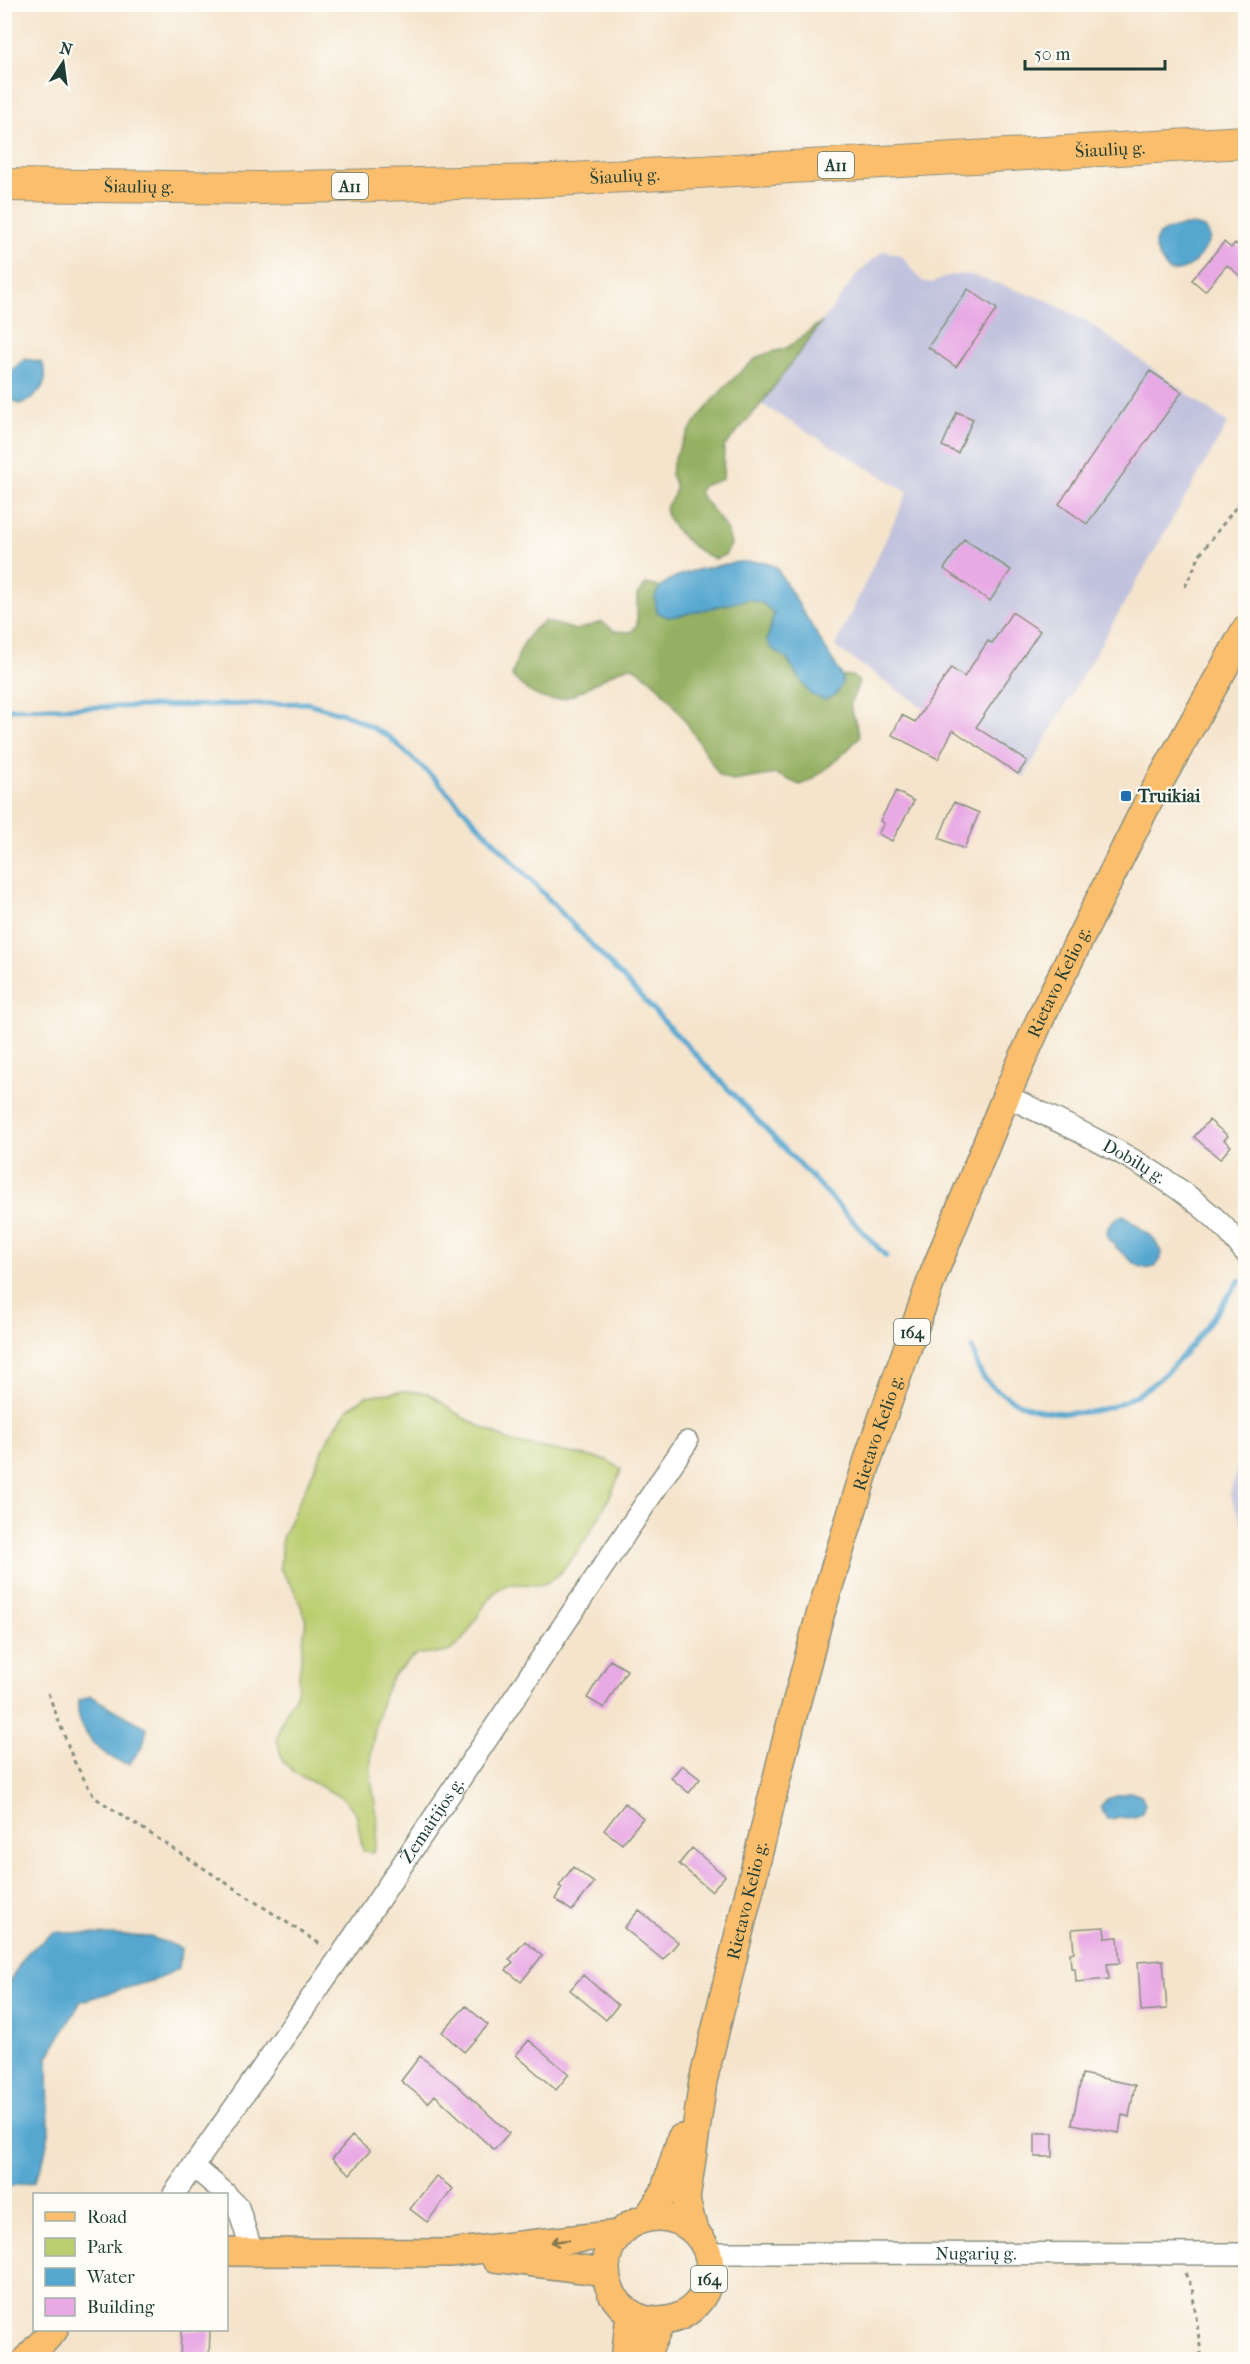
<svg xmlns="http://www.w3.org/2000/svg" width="1250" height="2364" font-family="'IM FELL French Canon',serif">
<rect width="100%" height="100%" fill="#fdfcf7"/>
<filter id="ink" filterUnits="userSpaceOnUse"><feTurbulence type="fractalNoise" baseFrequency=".0167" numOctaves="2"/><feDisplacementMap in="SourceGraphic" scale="12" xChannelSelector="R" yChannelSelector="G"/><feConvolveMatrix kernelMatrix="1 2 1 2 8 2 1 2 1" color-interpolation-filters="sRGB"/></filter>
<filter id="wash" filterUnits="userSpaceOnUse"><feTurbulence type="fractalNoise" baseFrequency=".008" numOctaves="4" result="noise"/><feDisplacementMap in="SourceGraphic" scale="24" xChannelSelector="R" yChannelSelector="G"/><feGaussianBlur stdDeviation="1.35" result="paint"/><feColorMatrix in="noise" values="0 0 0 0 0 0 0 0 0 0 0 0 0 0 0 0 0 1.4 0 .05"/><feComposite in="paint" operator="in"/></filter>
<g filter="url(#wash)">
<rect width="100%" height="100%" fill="#f5e4cc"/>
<path fill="#c1c2dd" d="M 883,251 L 901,255 L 922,281 L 932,283 L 948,276 L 968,274 L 1046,300 L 1088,322 L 1228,423 L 1024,777 L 835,647 L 908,492 L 761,404 L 859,272 Z
M 1245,1439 L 1245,1530 L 1230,1494 Z"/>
<path fill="#bccd70" stroke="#6e8552" stroke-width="1.5" d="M 405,1391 L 428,1393 L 464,1418 L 512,1442 L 607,1460 L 621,1469 C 615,1494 568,1578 543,1584 C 522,1588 510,1576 492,1595 C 479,1609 467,1644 447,1652 C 439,1655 428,1652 420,1654 C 412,1656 397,1671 392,1678 C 380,1697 369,1748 371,1771 C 372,1801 383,1821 374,1852 L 363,1851 L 356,1813 L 343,1798 L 297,1774 L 283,1762 L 277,1740 L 282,1720 L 297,1692 L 306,1618 L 294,1590 L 280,1568 L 282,1538 L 330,1435 L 347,1410 L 366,1396 Z"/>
<path fill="#95b062" stroke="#5a764b" stroke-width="1.5" d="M 822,322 L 761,404 L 724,447 L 723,479 L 702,486 L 699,493 L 727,529 L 731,545 L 725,555 L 716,559 C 697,553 669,528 665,509 C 674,495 680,490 671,475 C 672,440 727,382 754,360 C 764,351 777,353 788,347 C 800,340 810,329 822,322 Z
M 646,584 L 660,587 L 655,598 L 667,617 L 749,599 L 762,603 L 774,613 L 771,648 L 787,659 L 810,694 L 842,683 L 842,676 L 852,676 L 859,682 L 850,705 L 860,736 C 850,749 815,781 800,785 L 776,774 L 733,781 L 720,776 C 697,742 668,682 630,666 C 582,682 558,727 512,676 C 518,654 524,633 545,621 L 576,630 L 602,622 L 615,631 L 631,632 L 637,625 L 637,595 Z"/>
<path fill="#56a7d0" stroke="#3a7282" stroke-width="1.5" d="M 1192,225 C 1202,226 1207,228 1210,238 C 1204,254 1188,275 1169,271 C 1143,239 1155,229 1192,225 Z
M 25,359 L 41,362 C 53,381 37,399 19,404 L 6,395 C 2,378 12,369 25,359 Z
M 738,562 L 764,562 L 776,567 L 842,676 L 842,683 L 836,695 L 824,700 L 810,694 L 787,659 L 771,648 L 767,641 L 774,613 L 762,603 L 749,599 L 678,616 L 667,617 L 657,612 C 657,608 654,601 655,598 C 659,572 718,566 738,562 Z
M 1124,1215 L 1154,1239 L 1161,1252 L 1161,1259 C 1147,1285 1120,1250 1108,1239 C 1104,1227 1113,1218 1124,1215 Z
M 90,1696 L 147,1728 L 143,1746 L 129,1764 C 102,1758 75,1731 78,1701 Z
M 1130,1792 L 1142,1796 L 1145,1805 L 1143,1813 L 1135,1817 L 1107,1819 L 1100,1807 L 1107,1799 Z
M 54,1932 L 151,1937 L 181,1948 L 179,1968 L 158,1979 L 81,2001 L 48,2057 L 49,2133 L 43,2162 L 34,2182 L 5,2187 L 6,1987 L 26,1954 Z"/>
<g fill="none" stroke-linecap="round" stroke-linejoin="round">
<path stroke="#56a7d0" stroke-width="5" d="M 4,709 L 307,703 L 350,716 L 388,736 L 435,779 L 886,1256
M 972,1348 C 975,1355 976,1364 979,1370 C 988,1388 1016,1404 1035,1409 C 1140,1432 1186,1354 1240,1280"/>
</g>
<g id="blocks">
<path fill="#e8a9e4" d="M 1224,242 L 1231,248 L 1235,243 L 1245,251 L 1245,280 L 1227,265 L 1205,291 L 1192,280 Z
M 968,289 L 997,309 L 956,367 L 928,347 Z
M 1150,371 L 1182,392 L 1087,524 L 1059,504 Z
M 957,412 L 973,419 L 958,453 L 942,446 Z
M 964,539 L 1011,570 L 990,601 L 944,569 Z
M 1012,612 L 1040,631 L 976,727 L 1027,761 L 1018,774 L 953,730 L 938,759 L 892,735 L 902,715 L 915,722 L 951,668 L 964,677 L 988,641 L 992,643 Z
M 896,791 L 914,801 L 892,841 L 878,834 L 884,823 L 880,821 Z
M 954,802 L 979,813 L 964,849 L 939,838 Z
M 1209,1120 L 1228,1136 L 1224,1140 L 1231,1146 L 1220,1159 L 1194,1137 Z
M 610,1660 L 627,1670 L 604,1708 L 587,1698 Z
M 682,1765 L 700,1779 L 689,1793 L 671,1778 Z
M 625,1803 L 643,1818 L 622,1844 L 604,1830 Z
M 692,1848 L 725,1876 L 711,1891 L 679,1864 Z
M 573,1867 L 594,1883 L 572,1911 L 555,1899 L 562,1888 L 559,1886 Z
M 639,1910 L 678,1942 L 663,1960 L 624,1928 Z
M 1104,1927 L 1105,1938 L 1118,1937 L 1120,1963 L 1107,1964 L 1109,1979 L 1076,1982 L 1075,1968 L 1071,1968 L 1070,1953 L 1074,1952 L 1072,1929 Z
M 525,1941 L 542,1956 L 521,1982 L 506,1970 L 513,1963 L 509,1960 Z
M 1163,1960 L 1167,2009 L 1141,2011 L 1138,1962 Z
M 583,1975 L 618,2005 L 606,2020 L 570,1990 Z
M 466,2006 L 488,2025 L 464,2052 L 442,2032 Z
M 529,2040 L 569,2074 L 556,2090 L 516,2055 Z
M 420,2056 L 457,2085 L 509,2133 L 494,2150 L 435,2095 L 428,2103 L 401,2081 Z
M 1082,2074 L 1135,2085 L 1129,2117 L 1122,2115 L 1119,2133 L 1072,2124 Z
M 1035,2133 L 1053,2133 L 1053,2157 L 1035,2157 Z
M 352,2136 L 370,2151 L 350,2174 L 332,2159 Z
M 436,2176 L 453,2189 L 427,2222 L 410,2209 Z
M 181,2330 L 210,2330 L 209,2360 L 180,2360 Z"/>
</g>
</g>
<g filter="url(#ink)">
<use href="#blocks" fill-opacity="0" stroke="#8a9080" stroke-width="1.5"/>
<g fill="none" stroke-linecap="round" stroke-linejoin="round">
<g stroke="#8a9080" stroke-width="24">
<g id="minor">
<path id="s1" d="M 1006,1096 C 1079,1131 1159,1166 1219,1222 C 1229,1231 1237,1243 1246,1253"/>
<path d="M 193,2166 L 226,2194"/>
<path id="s2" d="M 174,2194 L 340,1957 L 687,1442"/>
<path d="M 226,2195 L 238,2207 L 252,2252"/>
<path id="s3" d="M 708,2253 L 1246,2254"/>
</g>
</g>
<g stroke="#8a9080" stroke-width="30">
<g id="major">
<circle cx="658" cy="2269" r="52"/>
<path d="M 648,2217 L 664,2192 L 681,2138"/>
<path id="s4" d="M 694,2231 L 686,2200 L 703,2081 L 784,1749 L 818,1622 L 871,1450 L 934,1273 L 1006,1096 L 1043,1013 L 1146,806 L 1246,629"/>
<path d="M 226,2252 L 449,2253 L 619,2234"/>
<path d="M 495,2258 L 606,2272"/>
<path d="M 26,2360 L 54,2330"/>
<path d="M 625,2360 L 630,2313"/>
<path d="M 643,2360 L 662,2321"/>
</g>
</g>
<g stroke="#8a9080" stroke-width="34">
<g id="highway">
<path id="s5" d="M 4,185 L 261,188 L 536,181 L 1246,142"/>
</g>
</g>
<path stroke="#8a9080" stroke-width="3" stroke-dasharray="4.5 4.5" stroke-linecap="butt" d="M 1185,587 L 1201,553 L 1246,494
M 48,1693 L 74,1761 L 94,1797 L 323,1946
M 1185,2273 L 1192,2288 L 1202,2360"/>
<use href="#minor" stroke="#fff" stroke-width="21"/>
<use href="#major" stroke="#fabe6d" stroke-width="27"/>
<use href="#highway" stroke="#fabe6d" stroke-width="32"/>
</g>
<defs><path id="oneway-shaft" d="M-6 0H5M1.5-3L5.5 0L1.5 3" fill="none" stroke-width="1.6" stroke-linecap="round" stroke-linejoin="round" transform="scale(1.5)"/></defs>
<use stroke="#82774e" href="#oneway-shaft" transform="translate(560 2241) rotate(174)"/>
</g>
<rect fill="#1f6fb2" stroke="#fdfcf7" stroke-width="2" x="1120" y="790" width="12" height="12" rx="3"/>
<g text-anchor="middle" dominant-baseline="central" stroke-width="4.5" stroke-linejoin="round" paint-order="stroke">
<g fill="#fdfcf7" stroke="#62766e" stroke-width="1.5">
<rect x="818" y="152" width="36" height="26" rx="4.5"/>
<rect x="332" y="173" width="36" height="26" rx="4.5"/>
<rect x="894" y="1319" width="36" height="26" rx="4.5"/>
<rect x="691" y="2266" width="36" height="26" rx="4.5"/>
</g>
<g font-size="16" font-weight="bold" fill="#1f3d34">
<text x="836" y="165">A11</text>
<text x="350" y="186">A11</text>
<text x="912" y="1332">164</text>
<text x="709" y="2279">164</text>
</g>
<g font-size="18" fill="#1f3d34" stroke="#fdfcf7">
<text stroke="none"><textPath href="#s5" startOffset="1107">Šiaulių g.</textPath></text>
<text stroke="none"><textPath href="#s5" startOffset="621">Šiaulių g.</textPath></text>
<text stroke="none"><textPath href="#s5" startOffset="135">Šiaulių g.</textPath></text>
<text stroke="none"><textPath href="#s4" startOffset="1310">Rietavo Kelio g.</textPath></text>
<text stroke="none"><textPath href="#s1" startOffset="144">Dobilų g.</textPath></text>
<text stroke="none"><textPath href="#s4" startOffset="824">Rietavo Kelio g.</textPath></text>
<text stroke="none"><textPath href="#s2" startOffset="454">Žemaitijos g.</textPath></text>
<text stroke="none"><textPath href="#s4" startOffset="338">Rietavo Kelio g.</textPath></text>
<text stroke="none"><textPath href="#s3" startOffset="268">Nugarių g.</textPath></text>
</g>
<g font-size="18" font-weight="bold" fill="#1f3d34" stroke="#fdfcf7" text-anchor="start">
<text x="1138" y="796">Truikiai</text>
</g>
</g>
<rect width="1250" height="2364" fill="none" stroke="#fdfcf7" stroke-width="24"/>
<rect x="33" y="2193" width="195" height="138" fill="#fdfcf7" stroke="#a4b0a9" stroke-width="1.5"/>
<rect x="45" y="2212" width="30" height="9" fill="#fabe6d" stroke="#a4b0a9" stroke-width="1.5"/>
<text x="87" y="2223" font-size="18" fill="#1f3d34">Road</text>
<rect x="45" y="2238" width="30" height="18" fill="#bccd70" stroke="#a4b0a9" stroke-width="1.5"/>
<text x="87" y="2253" font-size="18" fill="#1f3d34">Park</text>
<rect x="45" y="2268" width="30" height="18" fill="#56a7d0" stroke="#a4b0a9" stroke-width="1.5"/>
<text x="87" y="2283" font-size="18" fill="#1f3d34">Water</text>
<rect x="45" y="2298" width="30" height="18" fill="#e8a9e4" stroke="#a4b0a9" stroke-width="1.5"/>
<text x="87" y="2313" font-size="18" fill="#1f3d34">Building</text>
<g transform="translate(63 63) rotate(13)" stroke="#fdfcf7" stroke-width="4.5" paint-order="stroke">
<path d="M0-4.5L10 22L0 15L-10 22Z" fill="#1f3d34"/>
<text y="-9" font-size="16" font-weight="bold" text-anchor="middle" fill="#1f3d34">N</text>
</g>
<path d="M1025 60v9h140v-9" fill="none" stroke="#1f3d34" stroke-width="3"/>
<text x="1034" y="60" font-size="18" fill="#1f3d34" stroke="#fdfcf7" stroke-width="4.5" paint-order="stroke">50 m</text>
</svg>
